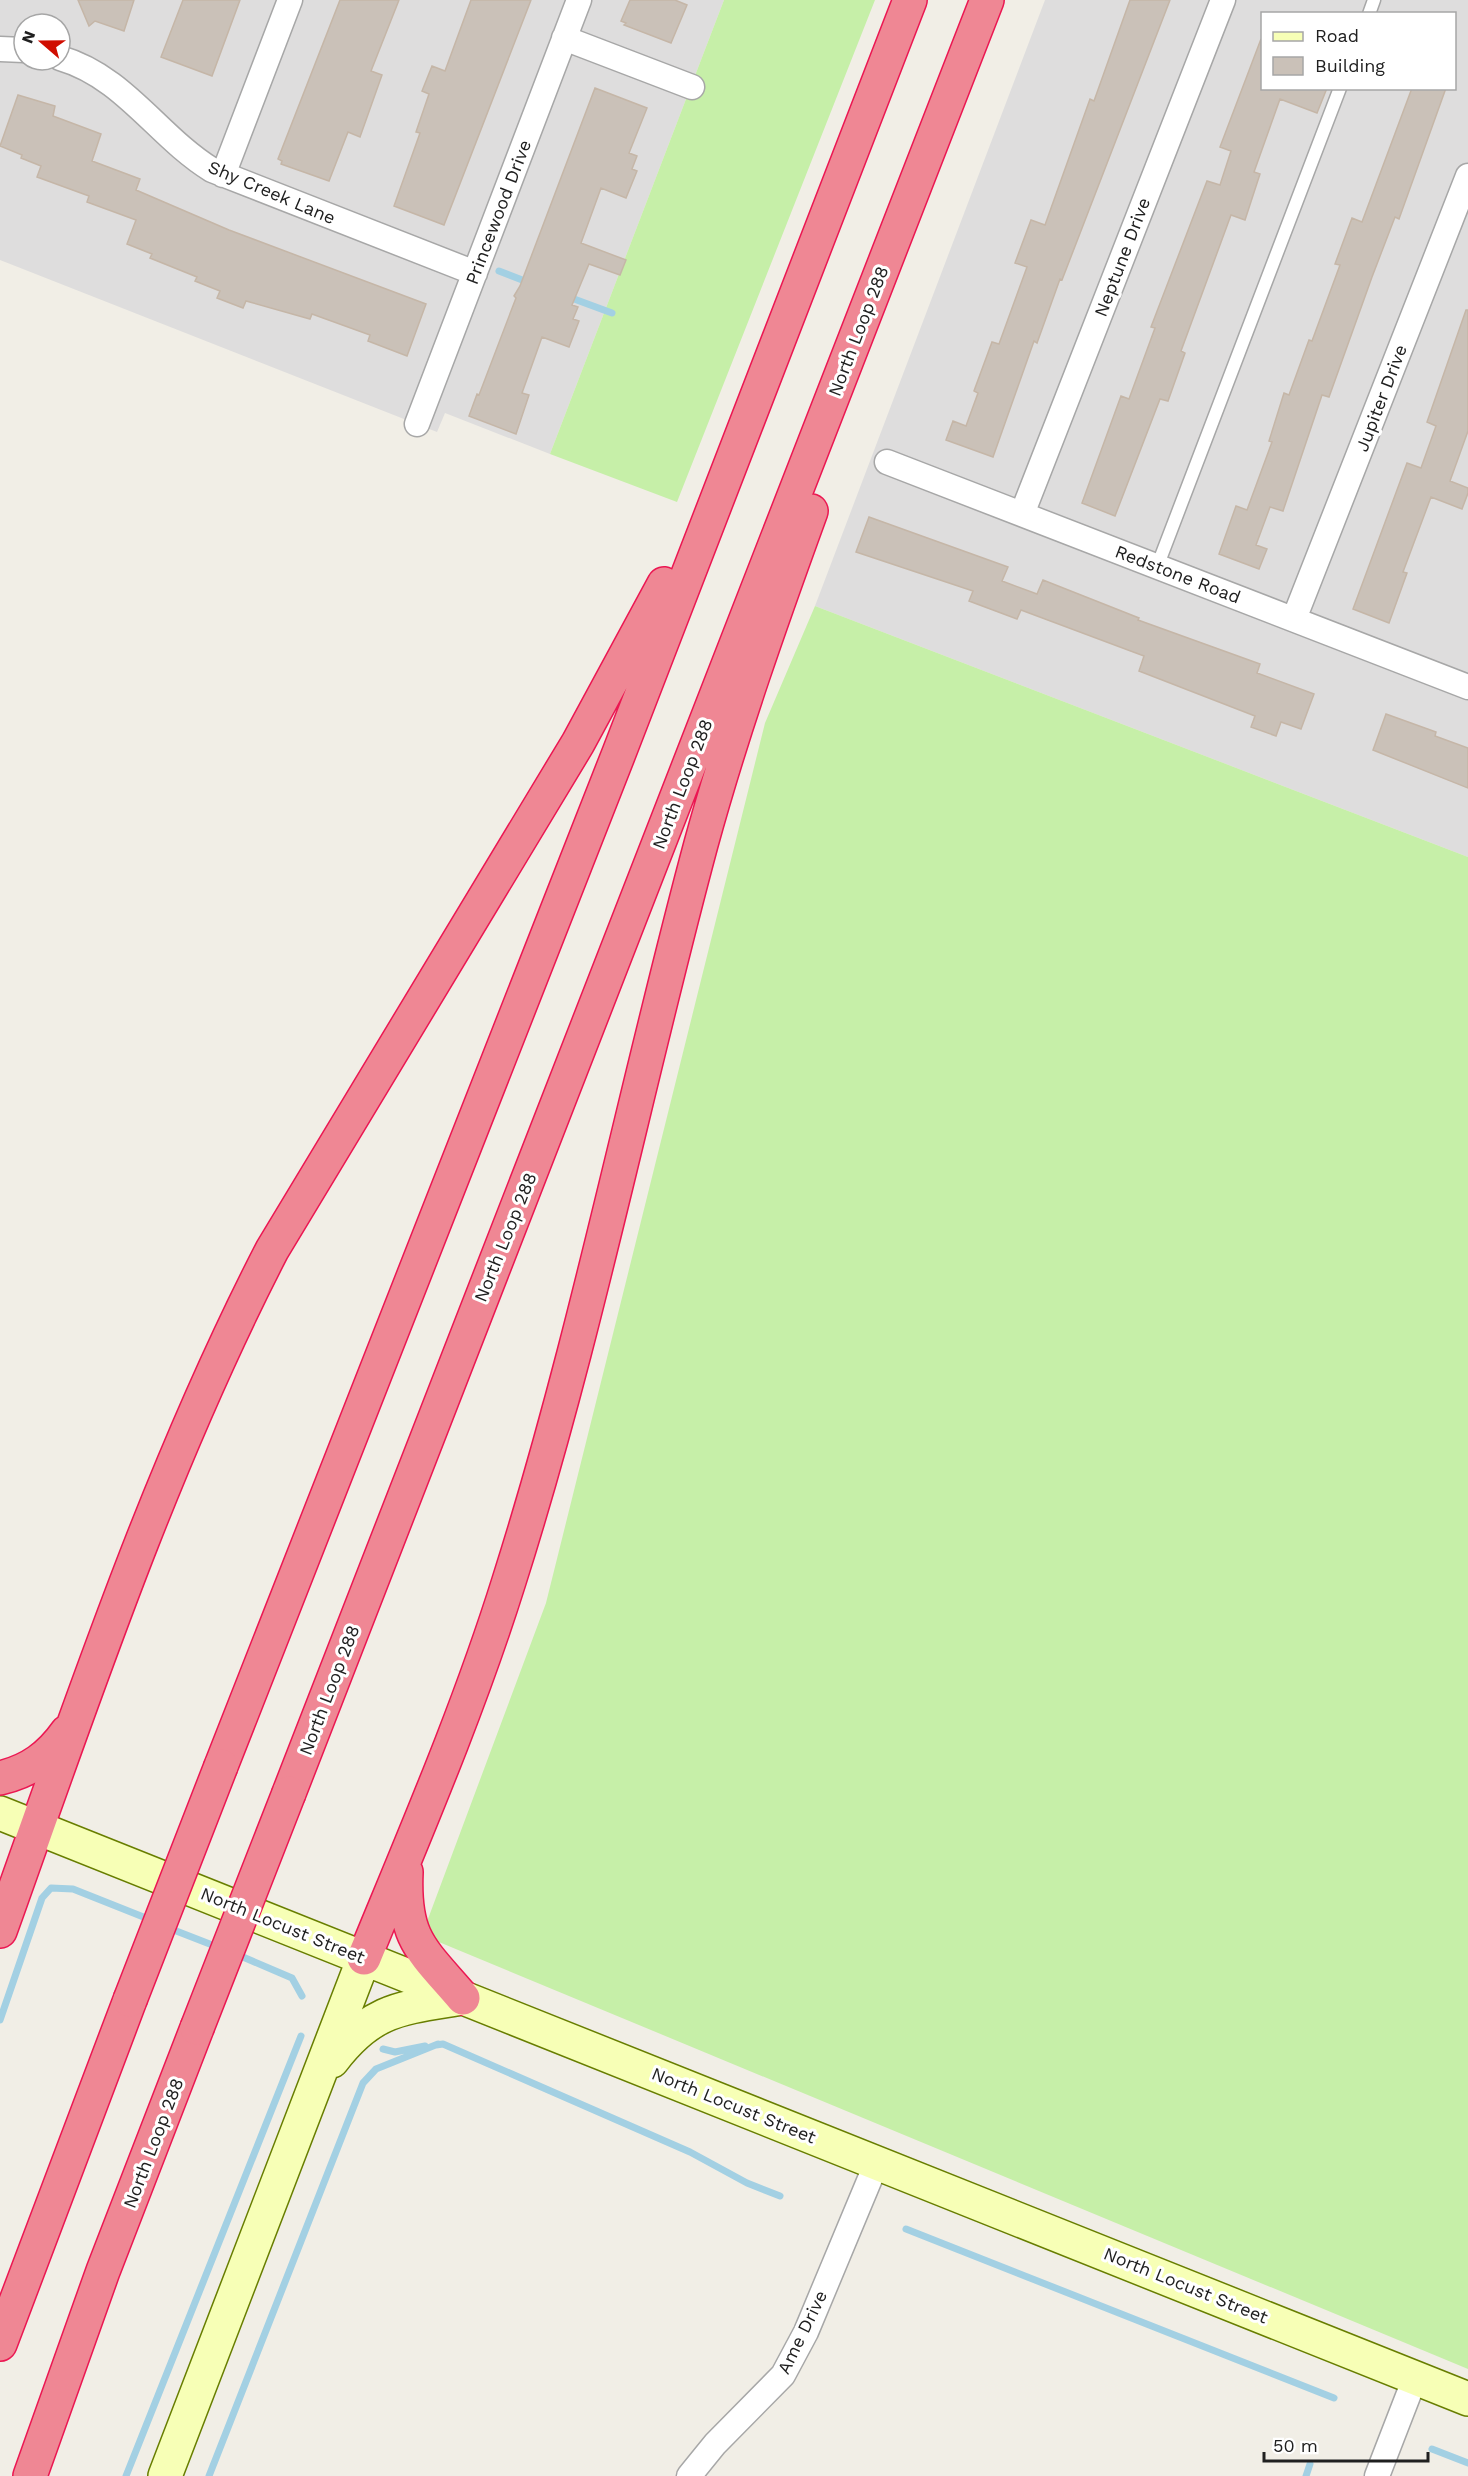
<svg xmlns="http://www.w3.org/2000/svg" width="1468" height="2476" font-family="'Work Sans',sans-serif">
<rect width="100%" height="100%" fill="#f1eee6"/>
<path fill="#dedddd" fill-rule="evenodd" d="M 0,0 L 724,0 L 550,454 L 445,413 L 437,432 L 0,260 ZM 24,24 L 60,24 L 60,60 L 24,60 Z
M 1045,0 L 1468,0 L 1468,857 L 815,606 ZM 1262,14 L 1454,14 L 1454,88 L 1262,88 Z"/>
<path fill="#c6efa8" d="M 724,0 L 875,0 L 677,502 L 550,454 Z
M 815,606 L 1468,857 L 1468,2369 L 422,1935 L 546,1603 L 765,723 Z"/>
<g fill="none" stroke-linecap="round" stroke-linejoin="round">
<path stroke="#a3d0e3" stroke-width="7" d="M 499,271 L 530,283
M 566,296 L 612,313
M 166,1927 L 220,1948
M 236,1954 L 292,1978 L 302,1996
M 0,2020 L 42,1898 L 51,1888 L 73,1889 L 151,1920
M 436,2045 L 443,2044 L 690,2152 L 747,2183 L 780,2196
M 383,2049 L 395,2052 L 425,2046
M 906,2229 L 1334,2398
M 1432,2449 L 1468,2463
M 126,2476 L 301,2036
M 209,2476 L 363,2083 L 376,2069 L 438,2044
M 1306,2476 L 1310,2464"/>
</g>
<path fill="#cac1b8" stroke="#c5b6a7" stroke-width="1.5" d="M 78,0 L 134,0 L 124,31 L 95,21 L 89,26 Z
M 183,0 L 240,0 L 212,76 L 161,57 Z
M 340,0 L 399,0 L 371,71 L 382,75 L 360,137 L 348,132 L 329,181 L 281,164 L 282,161 L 278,159 Z
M 471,0 L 531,0 L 444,225 L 394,206 L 420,133 L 416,132 L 429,94 L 422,91 L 432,66 L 445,71 Z
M 630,0 L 675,0 L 687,5 L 671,43 L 624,25 L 626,23 L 621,21 Z
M 1130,0 L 1170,0 L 1062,280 L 1060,279 L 1037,343 L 1034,341 L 993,457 L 946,440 L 953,421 L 966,426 L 978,393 L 974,391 L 992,342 L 999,344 L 1027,267 L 1015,263 L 1031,220 L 1045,225 L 1090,99 L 1094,101 Z
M 1261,39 L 1263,88 L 1327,88 L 1317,113 L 1280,99 L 1254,172 L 1260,174 L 1245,220 L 1231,215 L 1181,351 L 1185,353 L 1168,401 L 1160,399 L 1115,516 L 1082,503 L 1121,396 L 1129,399 L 1155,328 L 1151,327 L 1207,181 L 1220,185 L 1231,151 L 1220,147 Z
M 595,88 L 647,108 L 629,153 L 637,156 L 632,169 L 637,171 L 626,198 L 601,188 L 581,243 L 626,260 L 620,275 L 589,264 L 572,305 L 578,307 L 573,319 L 579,321 L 569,347 L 542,337 L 522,393 L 529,395 L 516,434 L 469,416 L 477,394 L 479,395 L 516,298 L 514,296 L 520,286 Z
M 1412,88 L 1446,88 L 1399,219 L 1395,217 L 1372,277 L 1329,397 L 1322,395 L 1283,511 L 1270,507 L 1256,545 L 1267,549 L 1259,569 L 1219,554 L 1236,506 L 1247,510 L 1272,442 L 1269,441 L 1284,393 L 1289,395 L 1309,340 L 1312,341 L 1340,265 L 1335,264 L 1352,218 L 1362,222 Z
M 18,95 L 55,106 L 53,116 L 101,134 L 92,161 L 140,179 L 136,190 L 229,230 L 426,304 L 407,356 L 368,341 L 370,335 L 312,314 L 310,319 L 246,301 L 243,308 L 217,298 L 220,291 L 195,281 L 197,277 L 150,258 L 152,254 L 127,244 L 136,220 L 87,202 L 89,196 L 37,177 L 41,166 L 21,158 L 22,155 L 0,146 Z
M 1466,310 L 1468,310 L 1468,431 L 1450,481 L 1468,488 L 1468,493 L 1462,509 L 1431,497 L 1403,572 L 1407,573 L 1389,623 L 1353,609 L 1407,463 L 1421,468 L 1436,426 L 1427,422 Z
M 869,517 L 1008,567 L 1002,581 L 1037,594 L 1043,580 L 1139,618 L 1138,620 L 1260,664 L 1257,673 L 1314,694 L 1301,729 L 1281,722 L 1276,736 L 1251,727 L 1255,716 L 1139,671 L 1144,656 L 1021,610 L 1017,619 L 969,601 L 973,591 L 856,552 Z
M 1386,714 L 1436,732 L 1435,736 L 1468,748 L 1468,788 L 1373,750 Z"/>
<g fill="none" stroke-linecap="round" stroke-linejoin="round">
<g stroke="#a7a7a7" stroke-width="15">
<path id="lane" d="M 1369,14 L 1374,0
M 1157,567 L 1340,88"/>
</g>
<g stroke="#a7a7a7" stroke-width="27">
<path id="street" d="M 564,38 L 692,87
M 0,49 L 24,50
M 60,58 C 125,77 157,136 212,170 L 475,273
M 223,175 L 290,0
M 417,424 L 579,0
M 887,462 L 1468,687
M 1022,514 L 1223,0
M 1294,619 L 1468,176
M 689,2476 L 715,2444 L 783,2375 L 806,2332 L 877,2162
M 1377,2476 L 1415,2378"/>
</g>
<g stroke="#687e00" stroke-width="36">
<path id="secondary" d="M 0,1813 L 1468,2399
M 332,2061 C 372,2008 402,2008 463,1998
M 165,2476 L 364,1958"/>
</g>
<g stroke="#eb1752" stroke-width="36">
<path id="highway" d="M 221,1766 L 619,753 L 910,0
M 0,1778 C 30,1771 50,1756 67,1732
M 289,1793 L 987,0
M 406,1872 C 403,1939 421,1949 463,1998
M 0,1931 C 82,1702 160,1467 272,1250 L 578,743 L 664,584
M 364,1958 C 415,1834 469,1709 509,1581 C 586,1339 635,1089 701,844 C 732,731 771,621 811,511
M 0,2344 L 130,2000
M 30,2476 L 103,2271 L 197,2028"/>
</g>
<use href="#lane" stroke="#fff" stroke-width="12"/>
<use href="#street" stroke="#fff" stroke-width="24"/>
<use href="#secondary" stroke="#f7ffb6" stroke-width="33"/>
<use href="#highway" stroke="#ef8794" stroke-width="33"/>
<g stroke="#eb1752" stroke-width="36" stroke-linecap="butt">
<path id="highway-bridge" d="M 130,2000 L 221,1766
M 197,2028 L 289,1793"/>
</g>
<use href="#highway-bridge" stroke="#ef8794" stroke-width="33"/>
</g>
<g text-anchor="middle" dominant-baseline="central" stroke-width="6" stroke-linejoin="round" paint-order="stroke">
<g font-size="18" fill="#202020" stroke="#fff">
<text transform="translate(272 192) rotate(23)">Shy Creek Lane</text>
<text transform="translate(498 212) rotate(-69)">Princewood Drive</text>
<text transform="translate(1122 257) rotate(-69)">Neptune Drive</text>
<text transform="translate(858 331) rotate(-69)">North Loop 288</text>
<text transform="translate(1381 398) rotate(-69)">Jupiter Drive</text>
<text transform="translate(1178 574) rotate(21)">Redstone Road</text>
<text transform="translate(682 784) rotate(-69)">North Loop 288</text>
<text transform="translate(505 1237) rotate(-68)">North Loop 288</text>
<text transform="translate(329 1690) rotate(-69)">North Loop 288</text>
<text transform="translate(283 1925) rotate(22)">North Locust Street</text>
<text transform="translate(734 2105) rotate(22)">North Locust Street</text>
<text transform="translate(153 2143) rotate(-69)">North Loop 288</text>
<text transform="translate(1186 2285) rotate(22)">North Locust Street</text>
<text transform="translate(802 2332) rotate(-64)">Ame Drive</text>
</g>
</g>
<rect x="1261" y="12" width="195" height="78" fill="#ffffff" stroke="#a6a6a6" stroke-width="1.5"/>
<rect x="1273" y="32" width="30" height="9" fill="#f7ffb6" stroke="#a6a6a6" stroke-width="1.5"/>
<text x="1315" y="42" font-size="18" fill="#202020">Road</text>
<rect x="1273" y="57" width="30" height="18" fill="#cac1b8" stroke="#a6a6a6" stroke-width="1.5"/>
<text x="1315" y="72" font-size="18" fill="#202020">Building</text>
<g transform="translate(42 42) rotate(290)"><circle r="28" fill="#ffffff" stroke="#a6a6a6" stroke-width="1.5"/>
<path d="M0-4.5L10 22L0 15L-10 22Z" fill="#d00d00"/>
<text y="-9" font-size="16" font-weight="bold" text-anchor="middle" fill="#202020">N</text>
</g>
<path d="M1264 2452v9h164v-9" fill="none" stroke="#202020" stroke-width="3"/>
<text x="1273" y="2452" font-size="18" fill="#202020" stroke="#ffffff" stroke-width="4.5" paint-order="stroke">50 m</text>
</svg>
